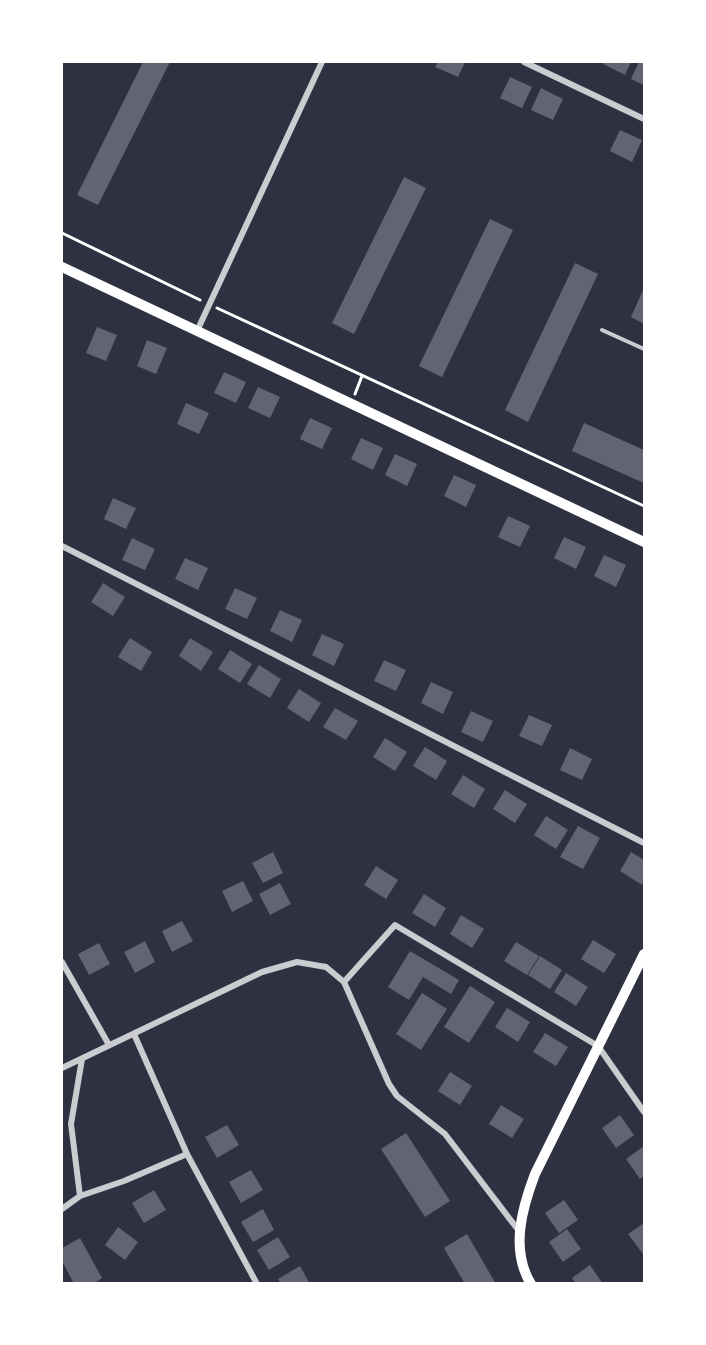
<svg xmlns="http://www.w3.org/2000/svg" width="706" height="1345" font-family="Inter,sans-serif">
<rect width="100%" height="100%" fill="#2d3142"/>
<path fill="#626471" d="M 143,62 L 170,62 L 98,205 L 77,195 Z
M 438,62 L 465,62 L 458,77 L 435,67 Z
M 604,62 L 631,62 L 625,75 L 603,64 Z
M 639,62 L 644,62 L 644,85 L 631,79 Z
M 510,77 L 532,87 L 522,108 L 500,98 Z
M 541,88 L 563,99 L 553,120 L 531,110 Z
M 620,130 L 642,140 L 632,162 L 610,151 Z
M 404,177 L 426,188 L 354,334 L 332,323 Z
M 490,219 L 513,230 L 442,377 L 419,366 Z
M 575,263 L 598,274 L 528,422 L 505,410 Z
M 644,288 L 644,324 L 631,317 Z
M 97,327 L 117,335 L 106,361 L 86,353 Z
M 147,340 L 167,348 L 156,374 L 137,366 Z
M 224,372 L 246,382 L 236,403 L 214,393 Z
M 258,387 L 280,397 L 270,418 L 248,408 Z
M 186,403 L 209,413 L 199,434 L 177,424 Z
M 310,418 L 332,428 L 322,449 L 300,439 Z
M 584,423 L 644,450 L 644,483 L 572,451 Z
M 361,438 L 383,448 L 373,470 L 351,459 Z
M 395,454 L 417,464 L 407,486 L 385,475 Z
M 454,475 L 476,485 L 466,507 L 444,496 Z
M 113,498 L 136,508 L 126,529 L 104,519 Z
M 508,516 L 530,526 L 520,547 L 498,537 Z
M 564,537 L 586,547 L 576,569 L 554,558 Z
M 132,538 L 155,549 L 145,570 L 122,560 Z
M 604,555 L 626,565 L 616,587 L 594,576 Z
M 185,558 L 208,568 L 198,590 L 175,579 Z
M 103,583 L 125,597 L 113,616 L 91,602 Z
M 235,588 L 257,598 L 247,619 L 225,609 Z
M 280,610 L 302,620 L 292,642 L 270,631 Z
M 322,634 L 344,644 L 334,666 L 312,655 Z
M 130,638 L 152,652 L 141,671 L 118,657 Z
M 190,638 L 213,652 L 201,671 L 179,656 Z
M 230,650 L 252,664 L 240,683 L 218,669 Z
M 384,660 L 406,670 L 396,691 L 374,681 Z
M 259,665 L 281,679 L 270,698 L 247,684 Z
M 431,682 L 453,692 L 443,714 L 421,703 Z
M 299,689 L 321,703 L 309,722 L 287,708 Z
M 335,708 L 358,721 L 346,740 L 323,727 Z
M 471,711 L 493,721 L 483,742 L 461,732 Z
M 529,715 L 552,725 L 542,746 L 519,736 Z
M 385,738 L 407,752 L 395,771 L 373,757 Z
M 425,747 L 447,761 L 436,780 L 413,766 Z
M 570,748 L 592,759 L 582,780 L 560,770 Z
M 463,775 L 485,789 L 474,808 L 451,794 Z
M 505,790 L 527,804 L 515,823 L 493,809 Z
M 546,816 L 568,830 L 556,849 L 534,835 Z
M 578,826 L 600,838 L 583,869 L 560,857 Z
M 273,852 L 283,873 L 263,883 L 252,863 Z
M 631,852 L 644,860 L 644,881 L 642,885 L 620,871 Z
M 376,866 L 398,880 L 386,899 L 364,885 Z
M 243,881 L 253,901 L 232,912 L 222,891 Z
M 280,883 L 291,904 L 270,915 L 259,894 Z
M 424,894 L 446,908 L 435,927 L 412,913 Z
M 461,915 L 484,929 L 472,948 L 450,934 Z
M 182,921 L 193,941 L 172,952 L 162,931 Z
M 593,940 L 616,954 L 604,973 L 581,959 Z
M 145,941 L 155,962 L 135,973 L 124,952 Z
M 516,942 L 539,956 L 527,975 L 504,961 Z
M 99,943 L 110,964 L 89,975 L 78,954 Z
M 410,951 L 459,980 L 451,994 L 423,977 L 409,1000 L 388,987 Z
M 540,956 L 562,970 L 550,989 L 528,975 Z
M 566,973 L 588,987 L 576,1006 L 554,992 Z
M 470,986 L 495,1002 L 469,1043 L 444,1027 Z
M 422,993 L 447,1009 L 421,1050 L 396,1034 Z
M 507,1008 L 530,1022 L 518,1042 L 495,1027 Z
M 545,1033 L 568,1047 L 556,1066 L 533,1052 Z
M 450,1072 L 472,1086 L 460,1105 L 438,1091 Z
M 501,1105 L 524,1119 L 512,1138 L 489,1124 Z
M 620,1115 L 634,1135 L 616,1148 L 602,1128 Z
M 227,1125 L 239,1145 L 217,1158 L 205,1137 Z
M 406,1133 L 450,1201 L 425,1217 L 381,1149 Z
M 644,1146 L 644,1176 L 640,1179 L 626,1159 Z
M 251,1170 L 263,1190 L 241,1203 L 229,1182 Z
M 154,1190 L 166,1210 L 144,1223 L 132,1203 Z
M 564,1200 L 578,1220 L 559,1233 L 545,1213 Z
M 263,1209 L 274,1230 L 253,1242 L 241,1222 Z
M 644,1223 L 644,1253 L 643,1254 L 628,1234 Z
M 118,1227 L 138,1242 L 125,1260 L 105,1245 Z
M 567,1229 L 581,1249 L 563,1262 L 549,1242 Z
M 467,1234 L 496,1284 L 465,1284 L 444,1248 Z
M 278,1237 L 290,1257 L 269,1270 L 257,1250 Z
M 80,1238 L 102,1278 L 93,1284 L 74,1284 L 62,1261 L 62,1248 Z
M 590,1265 L 603,1284 L 576,1284 L 572,1278 Z
M 300,1266 L 310,1284 L 281,1284 L 278,1279 Z"/>
<g fill="none" stroke-linecap="round" stroke-linejoin="round">
<path stroke="#fff" stroke-width="3" d="M 62,233 L 200,300
M 217,308 L 644,506
M 355,394 L 362,376"/>
<path stroke="#caccd0" stroke-width="4" d="M 602,330 L 644,349"/>
<path stroke="#caccd0" stroke-width="6" d="M 524,62 L 644,119
M 197,331 L 322,62
M 62,546 L 644,843
M 62,962 L 109,1045
M 344,982 L 395,925 L 598,1046 L 644,1112
M 134,1034 L 187,1154 L 257,1284
M 62,1068 L 262,972 L 297,962 L 326,967 L 344,982 L 389,1084 L 397,1096 L 445,1134 L 519,1231
M 80,1196 L 71,1124 L 82,1059
M 62,1209 L 80,1196 L 124,1181 L 187,1154"/>
<path stroke="#fff" stroke-width="10" d="M 62,267 L 644,542
M 531,1284 C 510,1250 522,1208 535,1174 L 644,954"/>
</g>
<rect width="706" height="1345" fill="none" stroke="#ffffff" stroke-width="126"/>
</svg>
